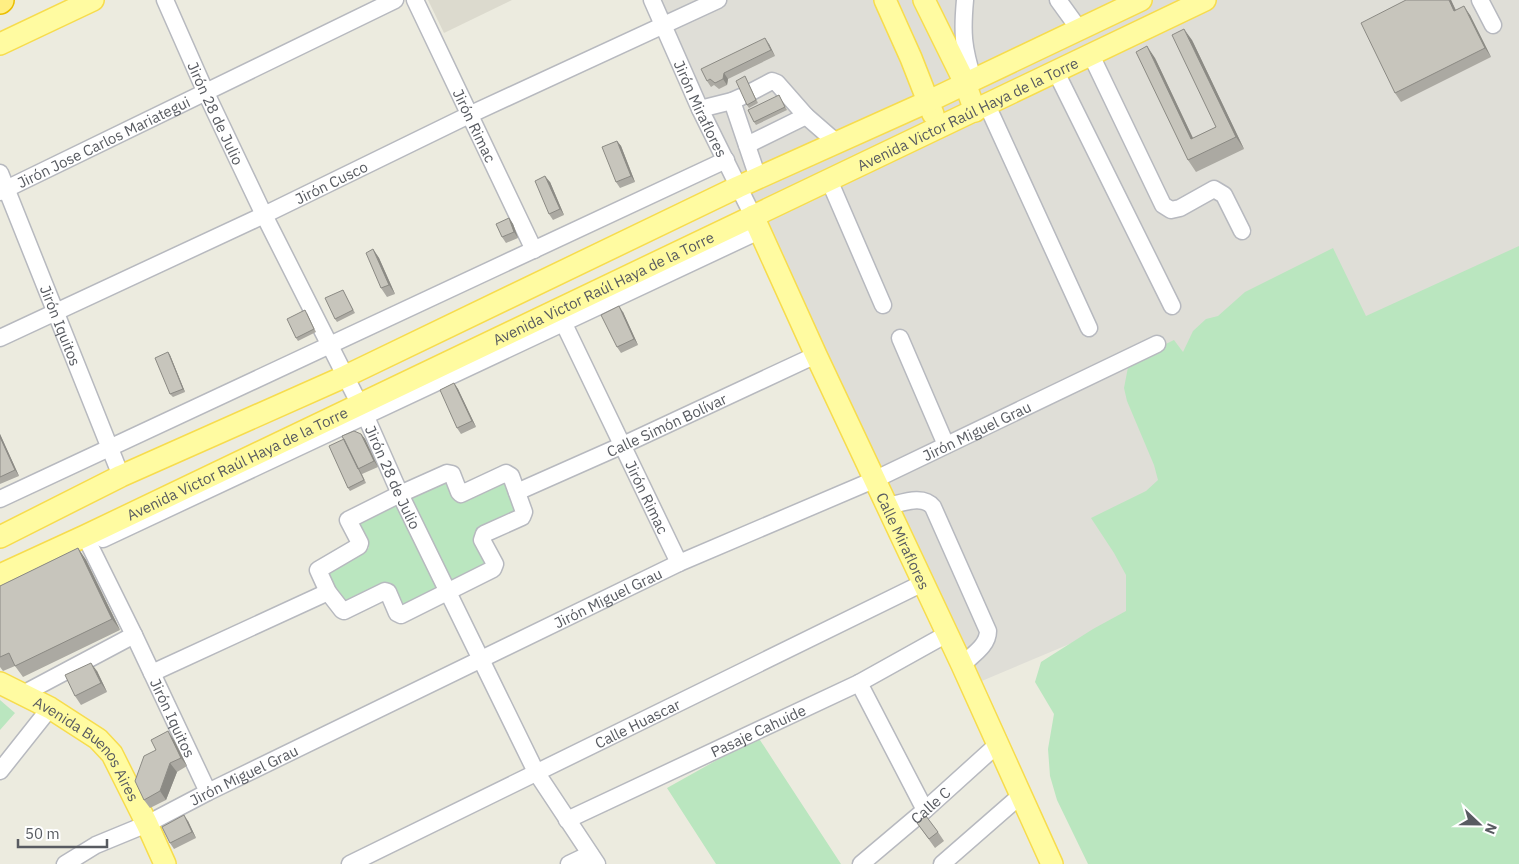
<svg xmlns="http://www.w3.org/2000/svg" width="1519" height="864" font-family="'IBM Plex Sans',sans-serif">
<rect width="100%" height="100%" fill="#ecebdf"/>
<path fill="#dfded7" d="M 655,0 L 1519,0 L 1519,285 L 1148,611 L 977,683 Z"/>
<path fill="#dcdace" d="M 428,0 L 512,0 L 444,33 Z"/>
<path fill="#bae6bf" d="M 1519,246 L 1519,864 L 1088,864 L 1057,800 L 1050,776 L 1048,749 L 1054,714 L 1035,682 L 1041,662 L 1093,629 L 1126,611 L 1126,575 L 1114,553 L 1091,518 L 1146,491 L 1158,480 L 1154,465 L 1127,401 L 1124,388 L 1129,362 L 1174,340 L 1183,352 L 1193,331 L 1206,319 L 1218,316 L 1245,292 L 1333,248 L 1366,316 Z
M 448,478 L 460,500 L 507,478 L 522,512 L 478,534 L 490,565 L 402,610 L 388,582 L 343,604 L 327,571 L 369,548 L 358,521 Z
M 0,700 L 15,713 L 0,730 Z
M 758,737 L 841,864 L 716,864 L 667,788 Z"/>
<g fill="none" stroke-linecap="round" stroke-linejoin="round">
<g stroke="#b7b9bf" stroke-width="19">
<g id="minor">
<path id="s1" d="M 165,0 L 206,93 L 264,215 L 366,417 L 400,494 L 536,772 L 597,864"/>
<path id="s2" d="M 415,0 L 534,250"/>
<path id="s3" d="M 652,0 L 700,109 L 753,216"/>
<path d="M 965,0 C 962,33 963,47 973,79"/>
<path d="M 1058,0 L 1079,29"/>
<path d="M 1480,0 L 1493,25"/>
<path d="M 1091,55 L 1163,205 L 1171,210 L 1180,208 L 1214,189 L 1224,195 L 1242,231"/>
<path d="M 1056,72 L 1172,306"/>
<path d="M 753,91 L 772,81 L 777,83 L 806,116 L 837,143"/>
<path d="M 732,101 L 758,178"/>
<path d="M 987,105 L 1089,328"/>
<path d="M 700,109 L 732,101 L 741,97"/>
<path d="M 747,145 L 806,116"/>
<path id="s4" d="M 0,173 L 121,476"/>
<path d="M 829,180 L 883,305"/>
<path id="s5" d="M 0,192 L 395,0"/>
<path id="s6" d="M 564,324 L 679,563"/>
<path id="s7" d="M 0,338 L 264,215 L 469,115 L 718,0"/>
<path d="M 900,338 L 946,445"/>
<path d="M 447,473 L 452,474 L 459,492 L 461,494 L 506,473 L 511,476 L 524,512 L 522,517 L 484,534 L 482,540 L 495,564 L 493,569 L 401,615 L 397,613 L 388,592 L 385,591 L 344,611 L 342,610 L 328,592 L 318,570 L 359,546 L 360,543 L 348,520 L 400,494 Z"/>
<path id="s8" d="M 517,492 L 623,445 L 816,355"/>
<path d="M 0,499 L 726,160"/>
<path d="M 888,506 C 902,503 923,494 933,507 L 988,631 C 988,646 972,655 962,665"/>
<path id="s9" d="M 85,536 L 134,635 L 208,792"/>
<path d="M 103,539 L 759,231"/>
<path d="M 152,673 L 328,592"/>
<path d="M 859,683 L 925,810"/>
<path d="M 23,694 L 134,635"/>
<path d="M 0,771 L 50,708"/>
<path id="s10" d="M 567,820 L 859,683 L 947,634"/>
<path id="s11" d="M 65,864 L 96,845 L 147,824 L 208,792 L 679,563 L 876,479 L 1157,344"/>
<path id="s12" d="M 350,864 L 923,583"/>
<path d="M 569,864 L 590,854"/>
<path id="s13" d="M 861,864 L 925,810 L 998,744"/>
<path d="M 942,864 L 1020,796"/>
</g>
</g>
<g stroke="#f7dc4d" stroke-width="24">
<g id="major">
<path d="M 885,0 L 911,58 L 933,114"/>
<path d="M 924,0 L 965,83 L 975,111"/>
<path d="M 0,44 L 93,0"/>
<path id="s14" d="M 753,216 L 816,355 L 962,665 L 1052,864"/>
<path d="M 0,537 L 121,476 L 346,376 L 738,187 L 927,102 L 1141,0"/>
<path id="s15" d="M 0,575 L 85,536 L 1205,0"/>
<path id="s16" d="M 0,683 L 50,708 L 98,739 L 112,754 L 147,824 L 165,864"/>
</g>
</g>
<g stroke="#ebbe00" stroke-width="28">
<path id="highway" d="M 0,1 L 1,0"/>
</g>
<use href="#minor" stroke="#fff" stroke-width="16"/>
<use href="#major" stroke="#fffba1" stroke-width="21"/>
<use href="#highway" stroke="#ffef83" stroke-width="25"/>
</g>
<path fill="#aba9a2" d="M 1406,0 L 1451,0 L 1456,10 L 1470,15 L 1491,57 L 1401,102 L 1395,93 Z
M 1192,40 L 1244,149 L 1196,172 L 1188,160 L 1155,58 L 1193,138 L 1216,127 Z
M 769,44 L 775,56 L 728,79 L 727,85 L 719,89 L 714,85 L 711,87 L 707,81 Z
M 745,76 L 758,103 L 749,108 L 747,105 Z
M 779,95 L 787,110 L 756,125 L 754,122 Z
M 617,141 L 621,146 L 635,182 L 620,188 L 616,182 Z
M 550,182 L 564,215 L 553,220 L 549,214 Z
M 509,218 L 513,224 L 518,238 L 506,243 L 502,237 Z
M 373,249 L 379,258 L 395,294 L 387,297 L 381,288 Z
M 343,290 L 355,313 L 337,322 L 335,319 Z
M 623,312 L 638,345 L 621,353 L 617,347 Z
M 307,313 L 316,332 L 298,341 L 296,338 Z
M 168,352 L 170,355 L 185,392 L 173,397 L 170,394 Z
M 454,383 L 458,389 L 476,427 L 461,434 L 457,428 Z
M 0,434 L 19,476 L 0,484 Z
M 361,434 L 365,439 L 378,467 L 362,474 L 366,483 L 350,491 L 348,488 Z
M 78,548 L 86,560 L 120,630 L 23,677 L 15,666 L 3,671 L 0,667 L 0,586 Z
M 97,671 L 107,692 L 81,705 L 75,696 Z
M 174,740 L 187,766 L 177,772 L 166,800 L 150,808 L 144,800 Z
M 188,821 L 196,838 L 174,849 L 170,843 Z
M 917,823 L 938,832 L 944,841 L 935,848 Z"/>
<path fill="#8b8a84" d="M 1449,0 L 1451,0 L 1460,20 L 1454,11 Z
M 1464,6 L 1470,15 L 1491,57 L 1485,48 Z
M 1184,29 L 1192,40 L 1244,149 L 1236,137 Z
M 765,38 L 769,44 L 775,56 L 771,50 Z
M 1147,46 L 1155,58 L 1199,151 L 1191,139 Z
M 724,73 L 728,79 L 727,85 L 723,79 Z
M 617,141 L 621,146 L 635,182 L 631,176 Z
M 545,176 L 550,182 L 564,215 L 560,209 Z
M 509,218 L 513,224 L 518,238 L 514,232 Z
M 373,249 L 379,258 L 395,294 L 389,285 Z
M 619,306 L 623,312 L 638,345 L 634,339 Z
M 168,352 L 170,355 L 185,392 L 183,389 Z
M 454,383 L 458,389 L 476,427 L 472,421 Z
M 0,434 L 19,476 L 15,470 L 0,437 Z
M 361,434 L 365,439 L 378,467 L 374,461 Z
M 78,548 L 86,560 L 120,630 L 112,619 Z
M 91,663 L 97,671 L 107,692 L 101,683 Z
M 168,731 L 174,740 L 187,766 L 181,758 Z
M 170,763 L 177,772 L 166,800 L 160,791 Z
M 184,815 L 188,821 L 196,838 L 192,832 Z"/>
<path fill="#c7c5bc" stroke="#8b8a84" d="M 1406,0 L 1449,0 L 1454,11 L 1464,6 L 1485,48 L 1395,93 L 1361,23 Z
M 1184,29 L 1236,137 L 1188,160 L 1136,52 L 1147,46 L 1191,139 L 1216,127 L 1172,35 Z
M 765,38 L 771,50 L 724,73 L 723,79 L 715,83 L 710,79 L 707,81 L 701,69 Z
M 745,76 L 756,100 L 747,105 L 736,81 Z
M 779,95 L 785,107 L 754,122 L 748,110 Z
M 617,141 L 631,176 L 616,182 L 602,147 Z
M 545,176 L 560,209 L 549,214 L 535,181 Z
M 509,218 L 514,232 L 502,237 L 496,224 Z
M 373,249 L 389,285 L 381,288 L 366,253 Z
M 343,290 L 353,310 L 335,319 L 325,298 Z
M 619,306 L 634,339 L 617,347 L 601,315 Z
M 305,310 L 314,329 L 296,338 L 287,319 Z
M 168,352 L 183,389 L 170,394 L 155,358 Z
M 454,383 L 472,421 L 457,428 L 440,390 Z
M 354,431 L 361,434 L 374,461 L 358,469 L 342,436 Z
M 0,437 L 15,470 L 0,477 Z
M 344,439 L 364,480 L 348,488 L 329,446 Z
M 78,548 L 112,619 L 15,666 L 9,653 L 0,657 L 0,586 Z
M 91,663 L 101,683 L 75,696 L 65,675 Z
M 168,731 L 181,758 L 170,763 L 160,791 L 144,800 L 135,781 L 144,756 L 156,750 L 151,740 Z
M 184,815 L 192,832 L 170,843 L 162,827 Z
M 926,816 L 938,832 L 929,839 L 917,823 Z"/>
<g text-anchor="middle" dominant-baseline="central" stroke-width="4.5" stroke-linejoin="round" paint-order="stroke">
<g font-size="15" fill="#585b61" stroke="#fff">
<text stroke="none"><textPath href="#s3" startOffset="119">Jirón Miraflores</textPath></text>
<text stroke="none"><textPath href="#s1" startOffset="124">Jirón 28 de Julio</textPath></text>
<text stroke="none"><textPath href="#s15" startOffset="1072">Avenida Victor Raúl Haya de la Torre</textPath></text>
<text stroke="none"><textPath href="#s2" startOffset="139">Jirón Rimac</textPath></text>
<text stroke="none"><textPath href="#s5" startOffset="115">Jirón Jose Carlos Mariategui</textPath></text>
<text stroke="none"><textPath href="#s7" startOffset="366">Jirón Cusco</textPath></text>
<text stroke="none"><textPath href="#s15" startOffset="668">Avenida Victor Raúl Haya de la Torre</textPath></text>
<text stroke="none"><textPath href="#s4" startOffset="164">Jirón Iquitos</textPath></text>
<text stroke="none"><textPath href="#s8" startOffset="164">Calle Simón Bolívar</textPath></text>
<text stroke="none"><textPath href="#s11" startOffset="1010">Jirón Miguel Grau</textPath></text>
<text stroke="none"><textPath href="#s15" startOffset="262">Avenida Victor Raúl Haya de la Torre</textPath></text>
<text stroke="none"><textPath href="#s1" startOffset="529">Jirón 28 de Julio</textPath></text>
<text stroke="none"><textPath href="#s6" startOffset="192">Jirón Rimac</textPath></text>
<text stroke="none"><textPath href="#s14" startOffset="358">Calle Miraflores</textPath></text>
<text stroke="none"><textPath href="#s11" startOffset="605">Jirón Miguel Grau</textPath></text>
<text stroke="none"><textPath href="#s9" startOffset="202">Jirón Iquitos</textPath></text>
<text stroke="none"><textPath href="#s12" startOffset="320">Calle Huascar</textPath></text>
<text stroke="none"><textPath href="#s10" startOffset="211">Pasaje Cahuide</textPath></text>
<text stroke="none"><textPath href="#s16" startOffset="112">Avenida Buenos Aires</textPath></text>
<text stroke="none"><textPath href="#s11" startOffset="200">Jirón Miguel Grau</textPath></text>
<text stroke="none"><textPath href="#s13" startOffset="91">Calle C</textPath></text>
</g>
</g>
<g transform="translate(1479 824) rotate(112)" stroke="#ffffff" stroke-width="4" paint-order="stroke">
<path d="M0-4L9 19L0 12L-9 19Z" fill="#585b61"/>
<text y="-8" font-size="14" font-weight="bold" text-anchor="middle" fill="#585b61">N</text>
</g>
<path d="M18 839v8h89v-8" fill="none" stroke="#585b61" stroke-width="2.5"/>
<text x="25" y="839" font-size="15" fill="#585b61" stroke="#ffffff" stroke-width="4" paint-order="stroke">50 m</text>
</svg>
